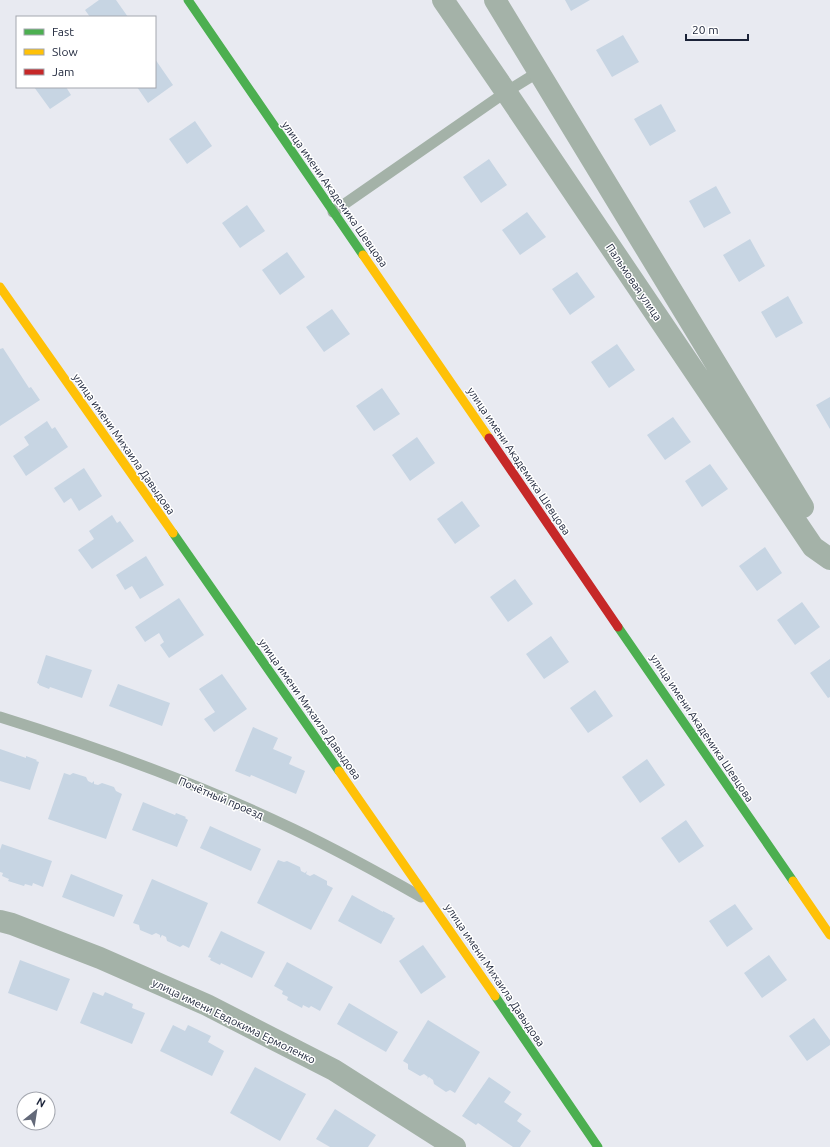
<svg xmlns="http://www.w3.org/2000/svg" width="830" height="1147" font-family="Ubuntu,sans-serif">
<rect width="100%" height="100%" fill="#e8eaf1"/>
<path fill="#c7d5e3" d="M 99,0 L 116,0 L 128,17 L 90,17 L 85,10 Z
M 565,0 L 590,0 L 571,11 Z
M 623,35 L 639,62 L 612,77 L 596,50 Z
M 155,59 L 173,85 L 148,103 L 137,87 L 155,87 Z
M 34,87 L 66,87 L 71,95 L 50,109 Z
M 661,104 L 676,131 L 650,146 L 634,119 Z
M 195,121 L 212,146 L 187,164 L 169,139 Z
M 489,159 L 507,185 L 481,203 L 463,177 Z
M 716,186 L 731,213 L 704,228 L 689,201 Z
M 247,205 L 265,231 L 240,248 L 222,223 Z
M 527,212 L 546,237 L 520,255 L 502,230 Z
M 750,239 L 765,266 L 739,282 L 723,255 Z
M 287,252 L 305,277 L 280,295 L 262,270 Z
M 577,272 L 595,297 L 570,315 L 552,289 Z
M 788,296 L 803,323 L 776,338 L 761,312 Z
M 332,309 L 350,334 L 324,352 L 306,327 Z
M 617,344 L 635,370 L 609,388 L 591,362 Z
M 3,348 L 29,388 L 31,387 L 40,400 L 0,426 L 0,349 Z
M 382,388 L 400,414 L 374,431 L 356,406 Z
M 830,397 L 830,429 L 816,405 Z
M 673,417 L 691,442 L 665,460 L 647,435 Z
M 47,421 L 52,429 L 55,427 L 68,447 L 26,476 L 13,456 L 29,445 L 24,437 Z
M 417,437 L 435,463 L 410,481 L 392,455 Z
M 710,464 L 728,489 L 702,507 L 685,481 Z
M 84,468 L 102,496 L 79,511 L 71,498 L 64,503 L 54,488 Z
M 462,501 L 480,526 L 455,544 L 437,519 Z
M 112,515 L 117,523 L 120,521 L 134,541 L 92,569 L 78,550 L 94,539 L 89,531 Z
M 765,547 L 782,573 L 757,591 L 739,566 Z
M 146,556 L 164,585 L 140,599 L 132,586 L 125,590 L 116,575 Z
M 515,579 L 533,604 L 508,622 L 490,597 Z
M 179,598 L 204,635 L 169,658 L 160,645 L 164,642 L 159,633 L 145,642 L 135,627 Z
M 802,602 L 820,627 L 795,645 L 777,620 Z
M 551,636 L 569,662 L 544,679 L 526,654 Z
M 46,655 L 92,670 L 82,698 L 50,687 L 49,689 L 39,685 L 39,684 L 37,683 Z
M 830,659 L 830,697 L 828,698 L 810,673 Z
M 222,674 L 247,709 L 214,732 L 204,719 L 215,712 L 199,689 Z
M 118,684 L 170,703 L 162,726 L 109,706 Z
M 595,690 L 613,716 L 588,733 L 570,708 Z
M 253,727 L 278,738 L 273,749 L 292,757 L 289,764 L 305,771 L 296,794 L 251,775 L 250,777 L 235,771 Z
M 0,749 L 26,758 L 26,756 L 37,760 L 36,761 L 39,762 L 30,790 L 0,781 Z
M 647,759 L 665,785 L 640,803 L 622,777 Z
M 64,773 L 70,775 L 73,773 L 86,777 L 88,781 L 92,783 L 94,781 L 94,784 L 98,785 L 102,783 L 114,787 L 116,791 L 122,794 L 106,839 L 48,819 Z
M 143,802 L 175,815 L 176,813 L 186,817 L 185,818 L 188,820 L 177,847 L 132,830 Z
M 686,820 L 704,846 L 679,863 L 661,838 Z
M 210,826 L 261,849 L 251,871 L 200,848 Z
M 2,844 L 52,861 L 43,887 L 33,883 L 32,886 L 25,884 L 24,886 L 8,881 L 9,879 L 2,876 L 3,873 L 0,872 L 0,850 Z
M 278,860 L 284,862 L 287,861 L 300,867 L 301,871 L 305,873 L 307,871 L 306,874 L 310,876 L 314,874 L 327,881 L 327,885 L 333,888 L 311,930 L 257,903 Z
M 71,874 L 123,895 L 114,917 L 62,897 Z
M 152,879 L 208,903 L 189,948 L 183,945 L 180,947 L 167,941 L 166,937 L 162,935 L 160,938 L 160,935 L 156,933 L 152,935 L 140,930 L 139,925 L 133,923 Z
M 352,895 L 383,912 L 383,911 L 393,916 L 392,917 L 395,918 L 381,944 L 338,921 Z
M 735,904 L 753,929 L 727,947 L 709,921 Z
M 221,931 L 265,952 L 252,978 L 221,963 L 220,965 L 210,960 L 211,958 L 208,957 Z
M 423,945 L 446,977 L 421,994 L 399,961 Z
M 769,955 L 787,980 L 762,998 L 744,973 Z
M 20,960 L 70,979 L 57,1011 L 8,993 Z
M 287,962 L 333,987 L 320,1011 L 311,1006 L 309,1008 L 303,1005 L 302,1008 L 287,1000 L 288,997 L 282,994 L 283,991 L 274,986 Z
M 93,992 L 103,996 L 105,992 L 133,1004 L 132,1008 L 145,1013 L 132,1044 L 80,1023 Z
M 349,1003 L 398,1032 L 386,1052 L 337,1024 Z
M 814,1018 L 830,1040 L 830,1045 L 807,1061 L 789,1036 Z
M 428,1020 L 480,1052 L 455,1093 L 450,1090 L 446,1092 L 434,1084 L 433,1080 L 429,1077 L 427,1079 L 428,1077 L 424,1074 L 420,1076 L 408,1069 L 408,1064 L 403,1061 Z
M 173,1025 L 185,1031 L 188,1025 L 211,1036 L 208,1042 L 224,1051 L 212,1076 L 160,1051 Z
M 255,1067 L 306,1094 L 280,1141 L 230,1113 Z
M 489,1077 L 511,1092 L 504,1102 L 522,1114 L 517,1121 L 531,1131 L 520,1147 L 513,1147 L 478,1123 L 476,1125 L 462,1116 Z
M 335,1109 L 376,1135 L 368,1147 L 330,1147 L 316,1139 Z"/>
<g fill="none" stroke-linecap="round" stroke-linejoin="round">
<path stroke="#a4b2a8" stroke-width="11" d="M 333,212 L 506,92 L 540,71
M 0,717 C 100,748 199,784 293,829 C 337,850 379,873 421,897"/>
<path stroke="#a4b2a8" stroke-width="22" d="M 443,0 L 506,92 L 813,547 L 830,559
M 495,0 L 803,507
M 0,921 L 12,924 L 100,958 L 207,1005 L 334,1070 L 455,1147"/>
<path stroke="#4caf50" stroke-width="9" d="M 188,0 L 363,255
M 173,533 L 339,771
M 618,627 L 793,881
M 495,996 L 598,1147"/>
<path stroke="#ffc107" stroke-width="9" d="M 363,255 L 489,438
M 0,287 L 173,533
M 339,771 L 495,996
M 793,881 L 830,935"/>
<path stroke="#c62828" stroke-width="9" d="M 489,438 L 618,627"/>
</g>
<g text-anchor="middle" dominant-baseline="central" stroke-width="3" stroke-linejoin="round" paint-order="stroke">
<g font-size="11" fill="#1b2338" stroke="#fff">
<text transform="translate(335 194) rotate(55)">улица имени Академика Шевцова</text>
<text transform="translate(634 282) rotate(56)">Пальмовая улица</text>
<text transform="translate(124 444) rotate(55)">улица имени Михаила Давыдова</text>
<text transform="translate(519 461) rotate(56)">улица имени Академика Шевцова</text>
<text transform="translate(310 709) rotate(55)">улица имени Михаила Давыдова</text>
<text transform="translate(702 728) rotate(56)">улица имени Академика Шевцова</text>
<text transform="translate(221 798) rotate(23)">Почётный проезд</text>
<text transform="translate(495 975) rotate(56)">улица имени Михаила Давыдова</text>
<text transform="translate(234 1021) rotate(26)">улица имени Евдокима Ермоленко</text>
</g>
</g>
<rect x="16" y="16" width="140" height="72" fill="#ffffff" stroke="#a4a7af"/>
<rect x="24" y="29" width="20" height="6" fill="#4caf50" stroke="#a4a7af"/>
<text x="52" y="36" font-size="12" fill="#1b2338">Fast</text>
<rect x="24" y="49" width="20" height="6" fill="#ffc107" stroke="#a4a7af"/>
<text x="52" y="56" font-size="12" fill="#1b2338">Slow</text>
<rect x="24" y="69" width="20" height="6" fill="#c62828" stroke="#a4a7af"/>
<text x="52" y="76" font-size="12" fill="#1b2338">Jam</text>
<g transform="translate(36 1111) rotate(30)"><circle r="19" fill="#ffffff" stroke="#a4a7af"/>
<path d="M0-3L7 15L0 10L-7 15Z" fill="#636979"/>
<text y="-6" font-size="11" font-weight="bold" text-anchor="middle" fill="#1b2338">N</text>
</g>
<path d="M686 34v6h62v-6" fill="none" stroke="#1b2338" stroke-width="2"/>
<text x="692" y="34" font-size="12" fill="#1b2338" stroke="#ffffff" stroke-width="3" paint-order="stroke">20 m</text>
</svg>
